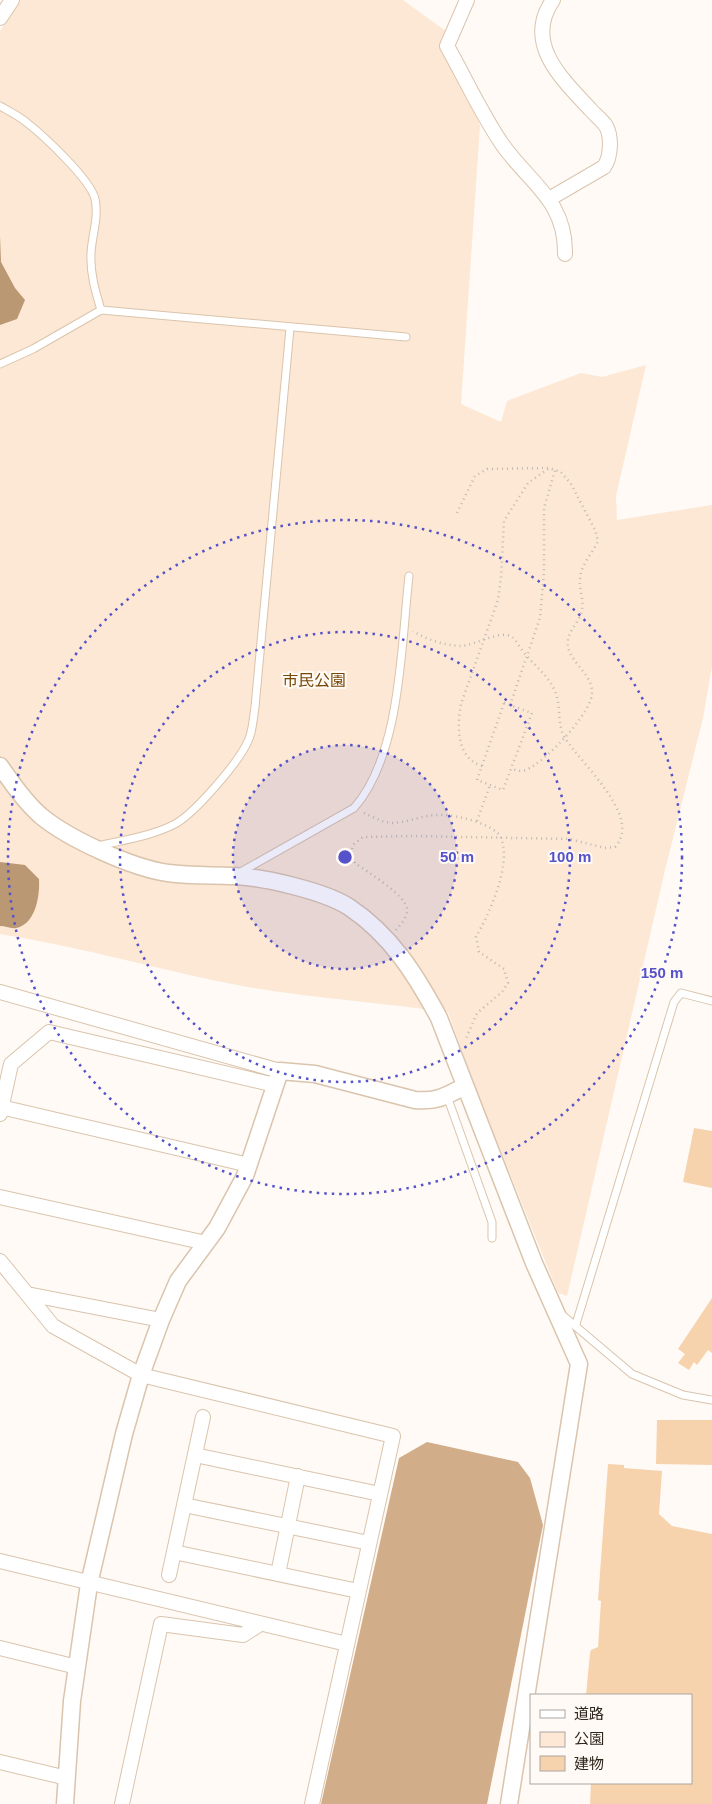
<svg xmlns="http://www.w3.org/2000/svg" width="712" height="1804" font-family="Arial,'Noto Sans JP',sans-serif">
<rect width="100%" height="100%" fill="#fffaf6"/>
<path fill="#fce8d4" d="M 20,0 L 403,0 L 447,32 L 480,126 L 461,404 L 501,422 L 507,401 L 581,373 L 602,377 L 646,365 L 616,496 L 617,520 L 712,505 L 712,666 L 703,718 L 665,870 L 567,1296 L 558,1293 L 473,1082 L 448,1012 C 381,1003 314,998 248,987 C 165,972 84,947 0,934 L 0,31 Z"/>
<path fill="#d1ae89" d="M 427,1442 L 518,1462 L 530,1478 L 543,1525 L 487,1804 L 321,1804 L 399,1458 Z"/>
<path fill="#ba9873" d="M 0,236 L 1,262 L 15,288 L 25,300 L 17,319 L 0,325 Z
M 0,862 L 25,865 L 39,879 C 40,895 36,924 16,928 C 11,929 5,926 0,926 Z"/>
<path fill="#f7d3ad" d="M 694,1128 L 712,1131 L 712,1188 L 683,1182 Z
M 712,1298 L 712,1353 L 708,1350 L 697,1365 L 694,1362 L 689,1370 L 678,1363 L 685,1354 L 678,1349 Z
M 657,1420 L 712,1420 L 712,1465 L 656,1464 Z
M 608,1464 L 624,1465 L 624,1468 L 662,1471 L 659,1514 L 672,1526 L 712,1534 L 712,1804 L 590,1804 L 591,1783 L 691,1783 L 691,1695 L 586,1695 L 590,1653 L 591,1650 L 598,1647 L 601,1601 L 598,1600 Z"/>
<g fill="none" stroke-linecap="round" stroke-linejoin="round">
<g stroke="#dac4ad" stroke-width="9">
<path id="service" d="M 0,106 C 9,111 19,116 26,122 C 43,135 91,180 95,199 C 99,217 92,235 91,253 C 90,273 95,290 101,310
M 0,364 L 33,349 L 101,310 L 406,337
M 98,846 C 123,840 152,836 175,824 C 195,813 239,762 248,741 C 253,731 253,719 255,707 L 290,328
M 239,873 L 354,808 C 401,755 401,646 409,576
M 447,1096 L 492,1222 L 492,1238
M 561,1314 L 632,1374 L 683,1395 L 712,1400
M 576,1324 L 674,1002 L 681,993 L 712,1001"/>
</g>
<g stroke="#dac4ad" stroke-width="16">
<path id="minor" d="M 467,0 L 447,46 C 465,78 481,113 502,144 C 529,183 566,200 565,254
M 0,18 L 12,0
M 549,199 L 604,167 C 611,157 612,137 606,126 C 602,120 595,115 590,109 C 562,79 523,43 553,0
M 0,992 L 280,1071
M 1,1107 L 249,1165
M 0,1114 L 11,1064 L 49,1032 L 275,1085
M 0,1197 L 206,1243
M 0,1261 L 27,1294 L 161,1320
M 27,1294 L 53,1326 L 141,1375 L 393,1436 L 312,1804
M 195,1455 L 380,1494
M 184,1505 L 369,1543
M 174,1552 L 358,1591
M 0,1561 L 347,1644
M 278,1574 L 298,1476
M 169,1575 L 203,1417
M 0,1648 L 77,1667
M 0,1762 L 67,1778
M 122,1804 L 161,1624 L 243,1635 L 260,1624"/>
</g>
<g stroke="#dac4ad" stroke-width="19">
<path id="tertiary" d="M 0,766 C 12,783 25,802 41,816 C 69,839 132,868 168,873 C 190,876 211,875 233,876 C 263,877 324,891 349,907 C 391,935 416,975 439,1018 L 534,1263 L 579,1364 L 509,1804
M 65,1804 L 72,1701 L 89,1584 L 124,1434 L 141,1375 L 161,1320 L 178,1281 L 217,1228 L 245,1176 L 280,1071 L 315,1074 L 415,1100 C 437,1102 446,1096 465,1086"/>
</g>
<path stroke="#bfb9b3" stroke-width="2.5" stroke-dasharray="1 4" stroke-linecap="butt" d="M 457,513 L 475,476 L 487,469 L 549,468 L 561,472 L 571,484 L 595,530 L 598,541 C 592,554 581,564 580,579 C 579,589 584,600 582,609 C 581,621 569,629 568,640 C 565,659 590,671 592,690 C 595,711 545,762 526,770 C 521,772 516,770 511,769
M 504,703 L 532,713 L 503,790 L 477,780 Z
M 510,705 L 540,618 L 544,572 L 544,508 L 555,470
M 482,766 C 456,758 457,726 461,704 L 498,600 L 501,578 L 504,521 L 528,483 L 548,469
M 364,813 C 373,817 383,823 393,823 C 410,822 425,814 442,815 C 457,815 495,824 501,838 C 512,865 489,914 476,937 L 479,952 L 504,969 L 508,983 L 502,992 L 477,1013 L 465,1041
M 477,821 L 490,785
M 396,930 C 401,924 408,917 407,909 C 406,895 367,872 355,863 L 351,854 L 353,845 L 363,837 L 413,836 L 569,839 L 605,848 L 615,847 C 643,817 582,765 565,738 C 557,725 561,708 556,694 C 550,677 537,668 526,655 C 521,650 517,641 512,637 C 501,629 474,646 460,646 C 444,645 427,640 413,631"/>
<use href="#service" stroke="#fff" stroke-width="7"/>
<use href="#minor" stroke="#fff" stroke-width="14"/>
<use href="#tertiary" stroke="#fff" stroke-width="16"/>
</g>
<circle cx="345" cy="857" r="112" fill="#5552ca" fill-opacity=".12"/>
<g fill="none" stroke="#5552ca" stroke-width="2.5" stroke-dasharray="2.5 5">
<circle cx="345" cy="857" r="112"/>
<circle cx="345" cy="857" r="225"/>
<circle cx="345" cy="857" r="337"/>
</g>
<g text-anchor="middle" dominant-baseline="central" stroke-width="4" stroke-linejoin="round" paint-order="stroke">
<g font-size="16" fill="#764907" stroke="#fffaf6">
<text x="314" y="680">市民公園</text>
</g>
</g>
<circle cx="345" cy="857" r="8" fill="#5552ca" stroke="#fffaf6" stroke-width="2.5"/>
<g font-size="15" text-anchor="middle" font-weight="bold" fill="#5552ca" stroke="#fffaf6" stroke-width="4" stroke-linejoin="round" paint-order="stroke">
<text x="457" y="862">50 m</text>
<text x="570" y="862">100 m</text>
<text x="662" y="978">150 m</text>
</g>
<rect x="530" y="1694" width="162" height="90" fill="#fffaf6" stroke="#aca6a0"/>
<rect x="540" y="1710" width="25" height="8" fill="#ffffff" stroke="#aca6a0"/>
<text x="574" y="1719" font-size="15" fill="#2f271e">道路</text>
<rect x="540" y="1732" width="25" height="15" fill="#fce8d4" stroke="#aca6a0"/>
<text x="574" y="1744" font-size="15" fill="#2f271e">公園</text>
<rect x="540" y="1756" width="25" height="15" fill="#f7d3ad" stroke="#aca6a0"/>
<text x="574" y="1769" font-size="15" fill="#2f271e">建物</text>
</svg>
